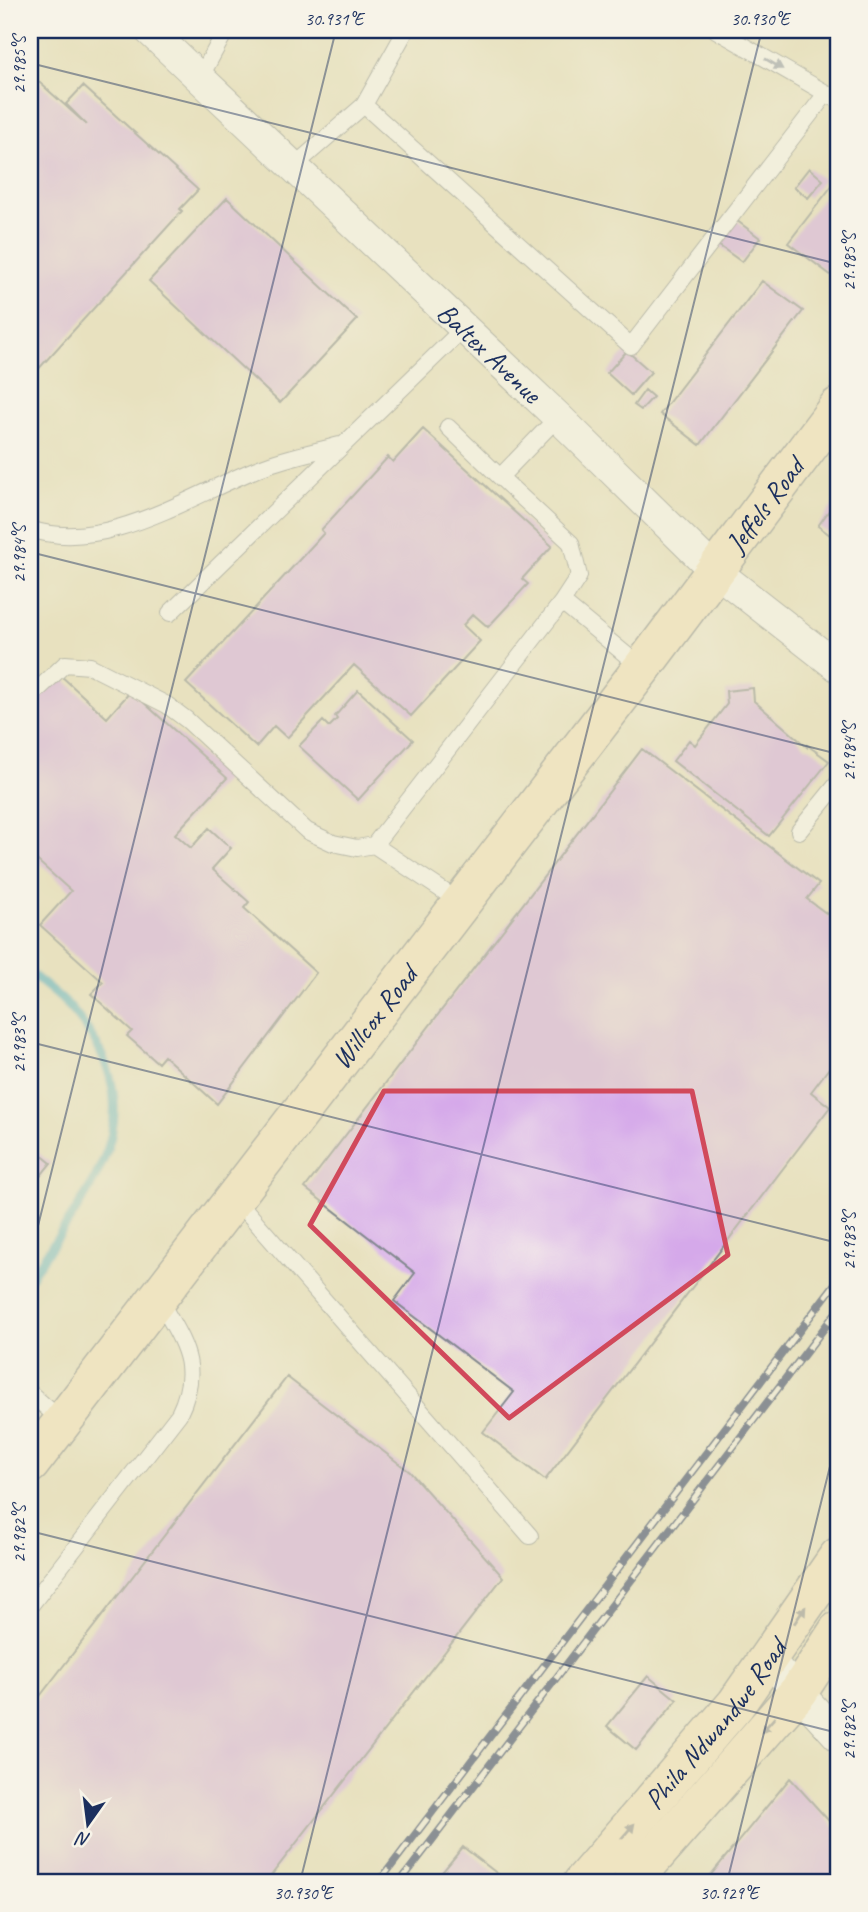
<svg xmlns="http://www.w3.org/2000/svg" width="868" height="1912" font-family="Caveat,sans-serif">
<rect width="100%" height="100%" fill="#f7f3e8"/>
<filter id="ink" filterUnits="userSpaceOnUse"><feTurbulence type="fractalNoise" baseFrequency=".0143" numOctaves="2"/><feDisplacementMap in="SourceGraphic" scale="14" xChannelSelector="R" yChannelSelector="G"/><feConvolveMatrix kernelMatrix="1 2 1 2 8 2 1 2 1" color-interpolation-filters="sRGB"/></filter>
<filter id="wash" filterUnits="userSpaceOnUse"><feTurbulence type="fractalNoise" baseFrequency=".00686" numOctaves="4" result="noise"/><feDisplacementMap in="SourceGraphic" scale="28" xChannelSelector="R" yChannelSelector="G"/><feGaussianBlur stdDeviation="1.57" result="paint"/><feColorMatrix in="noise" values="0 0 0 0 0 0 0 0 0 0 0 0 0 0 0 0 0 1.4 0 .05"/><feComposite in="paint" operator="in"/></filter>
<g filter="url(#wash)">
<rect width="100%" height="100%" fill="#e8e1bf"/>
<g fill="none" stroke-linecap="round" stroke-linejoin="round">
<path stroke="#46acc5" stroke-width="9" d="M 30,973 C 44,985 62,997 74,1012 C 160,1117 91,1186 30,1278"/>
</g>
<g id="blocks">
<path fill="#d5a9ea" d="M 30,74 L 87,125 L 66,104 L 83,86 L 198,190 L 180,209 L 182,211 L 34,374 L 30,370 Z
M 809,168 L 823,180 L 808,198 L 794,187 Z
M 838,178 L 838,267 L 832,276 L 788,243 Z
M 227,198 L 357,320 L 280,403 L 149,281 Z
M 736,220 L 760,238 L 742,262 L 718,245 Z
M 762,281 L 803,311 L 700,445 L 660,414 Z
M 627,351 L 651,372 L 631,395 L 607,373 Z
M 645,390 L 653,397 L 641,410 L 634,405 Z
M 423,429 L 552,546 L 522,579 L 528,584 L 488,627 L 473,614 L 463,625 L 480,641 L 411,716 L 354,665 L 287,738 L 274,726 L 256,747 L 186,683 L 324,533 L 321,530 L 388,457 L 393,462 Z
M 838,498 L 838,541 L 818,526 Z
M 59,674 L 107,718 L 131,691 L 227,778 L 175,834 L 191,848 L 209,828 L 231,848 L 212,869 L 249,902 L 244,908 L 316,973 L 217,1104 L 164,1056 L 158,1063 L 127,1036 L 132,1031 L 91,994 L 103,982 L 40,925 L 71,891 L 30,854 L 30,706 Z
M 753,688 L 754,701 L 807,747 L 807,745 L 829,761 L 769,836 L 673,761 L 689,740 L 695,745 L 727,704 L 726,691 Z
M 358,690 L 413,740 L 358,800 L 299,746 L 323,721 L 329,727 L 337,719 L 335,716 Z
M 642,749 L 819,884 L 807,899 L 838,922 L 838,1056 L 811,1092 L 830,1107 L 545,1480 L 483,1432 L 514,1392 L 394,1301 L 415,1273 L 305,1188 Z
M 30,1146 L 51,1163 L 30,1189 Z
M 287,1377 L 410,1472 L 503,1577 L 266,1882 L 30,1882 L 30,1709 Z
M 648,1676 L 677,1700 L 636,1750 L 607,1726 Z
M 790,1778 L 838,1831 L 838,1882 L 705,1882 Z
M 463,1847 L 508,1882 L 434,1882 Z"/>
</g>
</g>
<g filter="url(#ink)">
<use href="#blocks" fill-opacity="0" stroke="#82888e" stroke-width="2"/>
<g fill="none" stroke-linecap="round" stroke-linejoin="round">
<g stroke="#82888e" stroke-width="18">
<path id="lane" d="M 716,30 L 838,100
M 200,78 L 226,30
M 364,105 L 406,30
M 293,167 L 364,105 L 631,346 L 825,95
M 558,417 L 500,477 L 571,543 L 579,576 L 562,602
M 448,427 L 500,477
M 30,529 C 105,555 194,493 262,467 C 287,457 314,452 340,445
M 170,613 L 464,328
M 30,697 L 65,664 L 90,666 L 167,705 L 187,720 L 307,831 L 333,843 L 357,848 L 374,845 L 562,602 L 642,668
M 799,831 L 838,783
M 374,845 L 460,902
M 234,1197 L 530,1536
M 30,1393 L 62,1421
M 30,1606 L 179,1414 C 203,1365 182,1342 159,1299"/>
</g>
<g stroke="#82888e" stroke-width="32">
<g id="street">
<path id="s1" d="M 149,30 L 558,417 L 714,570 L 838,667"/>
<path d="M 769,1660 L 838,1736"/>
</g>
</g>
<g stroke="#82888e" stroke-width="41">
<g id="secondary">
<path id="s2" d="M 30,1464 L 642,668 L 838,407"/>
<path id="s3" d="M 583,1882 L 736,1704 L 838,1557"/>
<path d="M 632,1882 L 799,1691 L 838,1631"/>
</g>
</g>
<use href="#lane" stroke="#fff" stroke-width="16"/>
<use href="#street" stroke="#fff" stroke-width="30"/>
<use href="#secondary" stroke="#f9e7c3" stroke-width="38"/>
<g stroke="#1b2f5e" stroke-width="8">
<path id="rail" d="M 379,1882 L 838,1280
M 400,1882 L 838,1310"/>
</g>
<use href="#rail" stroke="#f7f3e8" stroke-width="5" stroke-dasharray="16" stroke-linecap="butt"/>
</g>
<defs><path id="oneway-solid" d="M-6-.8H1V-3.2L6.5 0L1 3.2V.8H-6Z" transform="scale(1.75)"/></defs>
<use fill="#8d97ae" href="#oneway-solid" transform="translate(774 64) rotate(31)"/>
<g fill="#8a8b90">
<use href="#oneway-solid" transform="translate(800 1615) rotate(-56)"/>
<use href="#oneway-solid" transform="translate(768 1725) rotate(131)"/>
<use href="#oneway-solid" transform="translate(628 1831) rotate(-49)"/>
</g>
</g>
<path d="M0 0H868V1912H0ZM 384,1091 L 692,1091 L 728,1255 L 509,1418 L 310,1225 Z" fill="#e8e1bf" fill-opacity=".55" fill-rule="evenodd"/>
<path fill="none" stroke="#d1495b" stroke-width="5" stroke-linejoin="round" d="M 384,1091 L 692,1091 L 728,1255 L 509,1418 L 310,1225 Z"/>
<path fill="none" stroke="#1b2f5e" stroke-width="2" stroke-opacity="0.45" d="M 30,63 L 838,264M 30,552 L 838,754M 30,1042 L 838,1243M 30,1258 L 336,30M 30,1531 L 838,1733M 300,1882 L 762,30M 727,1882 L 838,1434"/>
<g text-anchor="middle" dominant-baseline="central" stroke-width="5" stroke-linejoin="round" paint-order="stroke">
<g font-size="28" fill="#1b2f5e" stroke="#f7f3e8">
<text stroke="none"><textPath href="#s1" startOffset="469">Baltex Avenue</textPath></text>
<text stroke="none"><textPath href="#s2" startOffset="1208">Jeffels Road</textPath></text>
<text stroke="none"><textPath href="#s2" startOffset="564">Willcox Road</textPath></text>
<text stroke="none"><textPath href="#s3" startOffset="206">Phila Ndwandwe Road</textPath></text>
</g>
</g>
<rect width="868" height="1912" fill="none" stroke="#f7f3e8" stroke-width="77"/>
<g transform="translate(88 1824) rotate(194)" stroke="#f7f3e8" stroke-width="5" paint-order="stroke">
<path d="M0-5L12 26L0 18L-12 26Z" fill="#1b2f5e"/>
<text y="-10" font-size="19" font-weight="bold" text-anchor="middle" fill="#1b2f5e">N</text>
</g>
<rect x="38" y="38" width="792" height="1836" fill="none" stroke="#1b2f5e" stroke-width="2.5"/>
<g font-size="18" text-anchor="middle" fill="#1b2f5e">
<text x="334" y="25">30.931°E</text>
<text x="760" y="25">30.930°E</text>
<text transform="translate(19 65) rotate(-90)" y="6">29.985°S</text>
<text transform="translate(849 262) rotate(-90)" y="6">29.985°S</text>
<text transform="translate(19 554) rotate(-90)" y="6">29.984°S</text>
<text transform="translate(849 752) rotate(-90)" y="6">29.984°S</text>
<text transform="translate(19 1044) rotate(-90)" y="6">29.983°S</text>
<text transform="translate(849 1241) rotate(-90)" y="6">29.983°S</text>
<text transform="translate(19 1534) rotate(-90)" y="6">29.982°S</text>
<text transform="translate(849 1731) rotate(-90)" y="6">29.982°S</text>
<text x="303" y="1899">30.930°E</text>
<text x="729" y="1899">30.929°E</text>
</g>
</svg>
